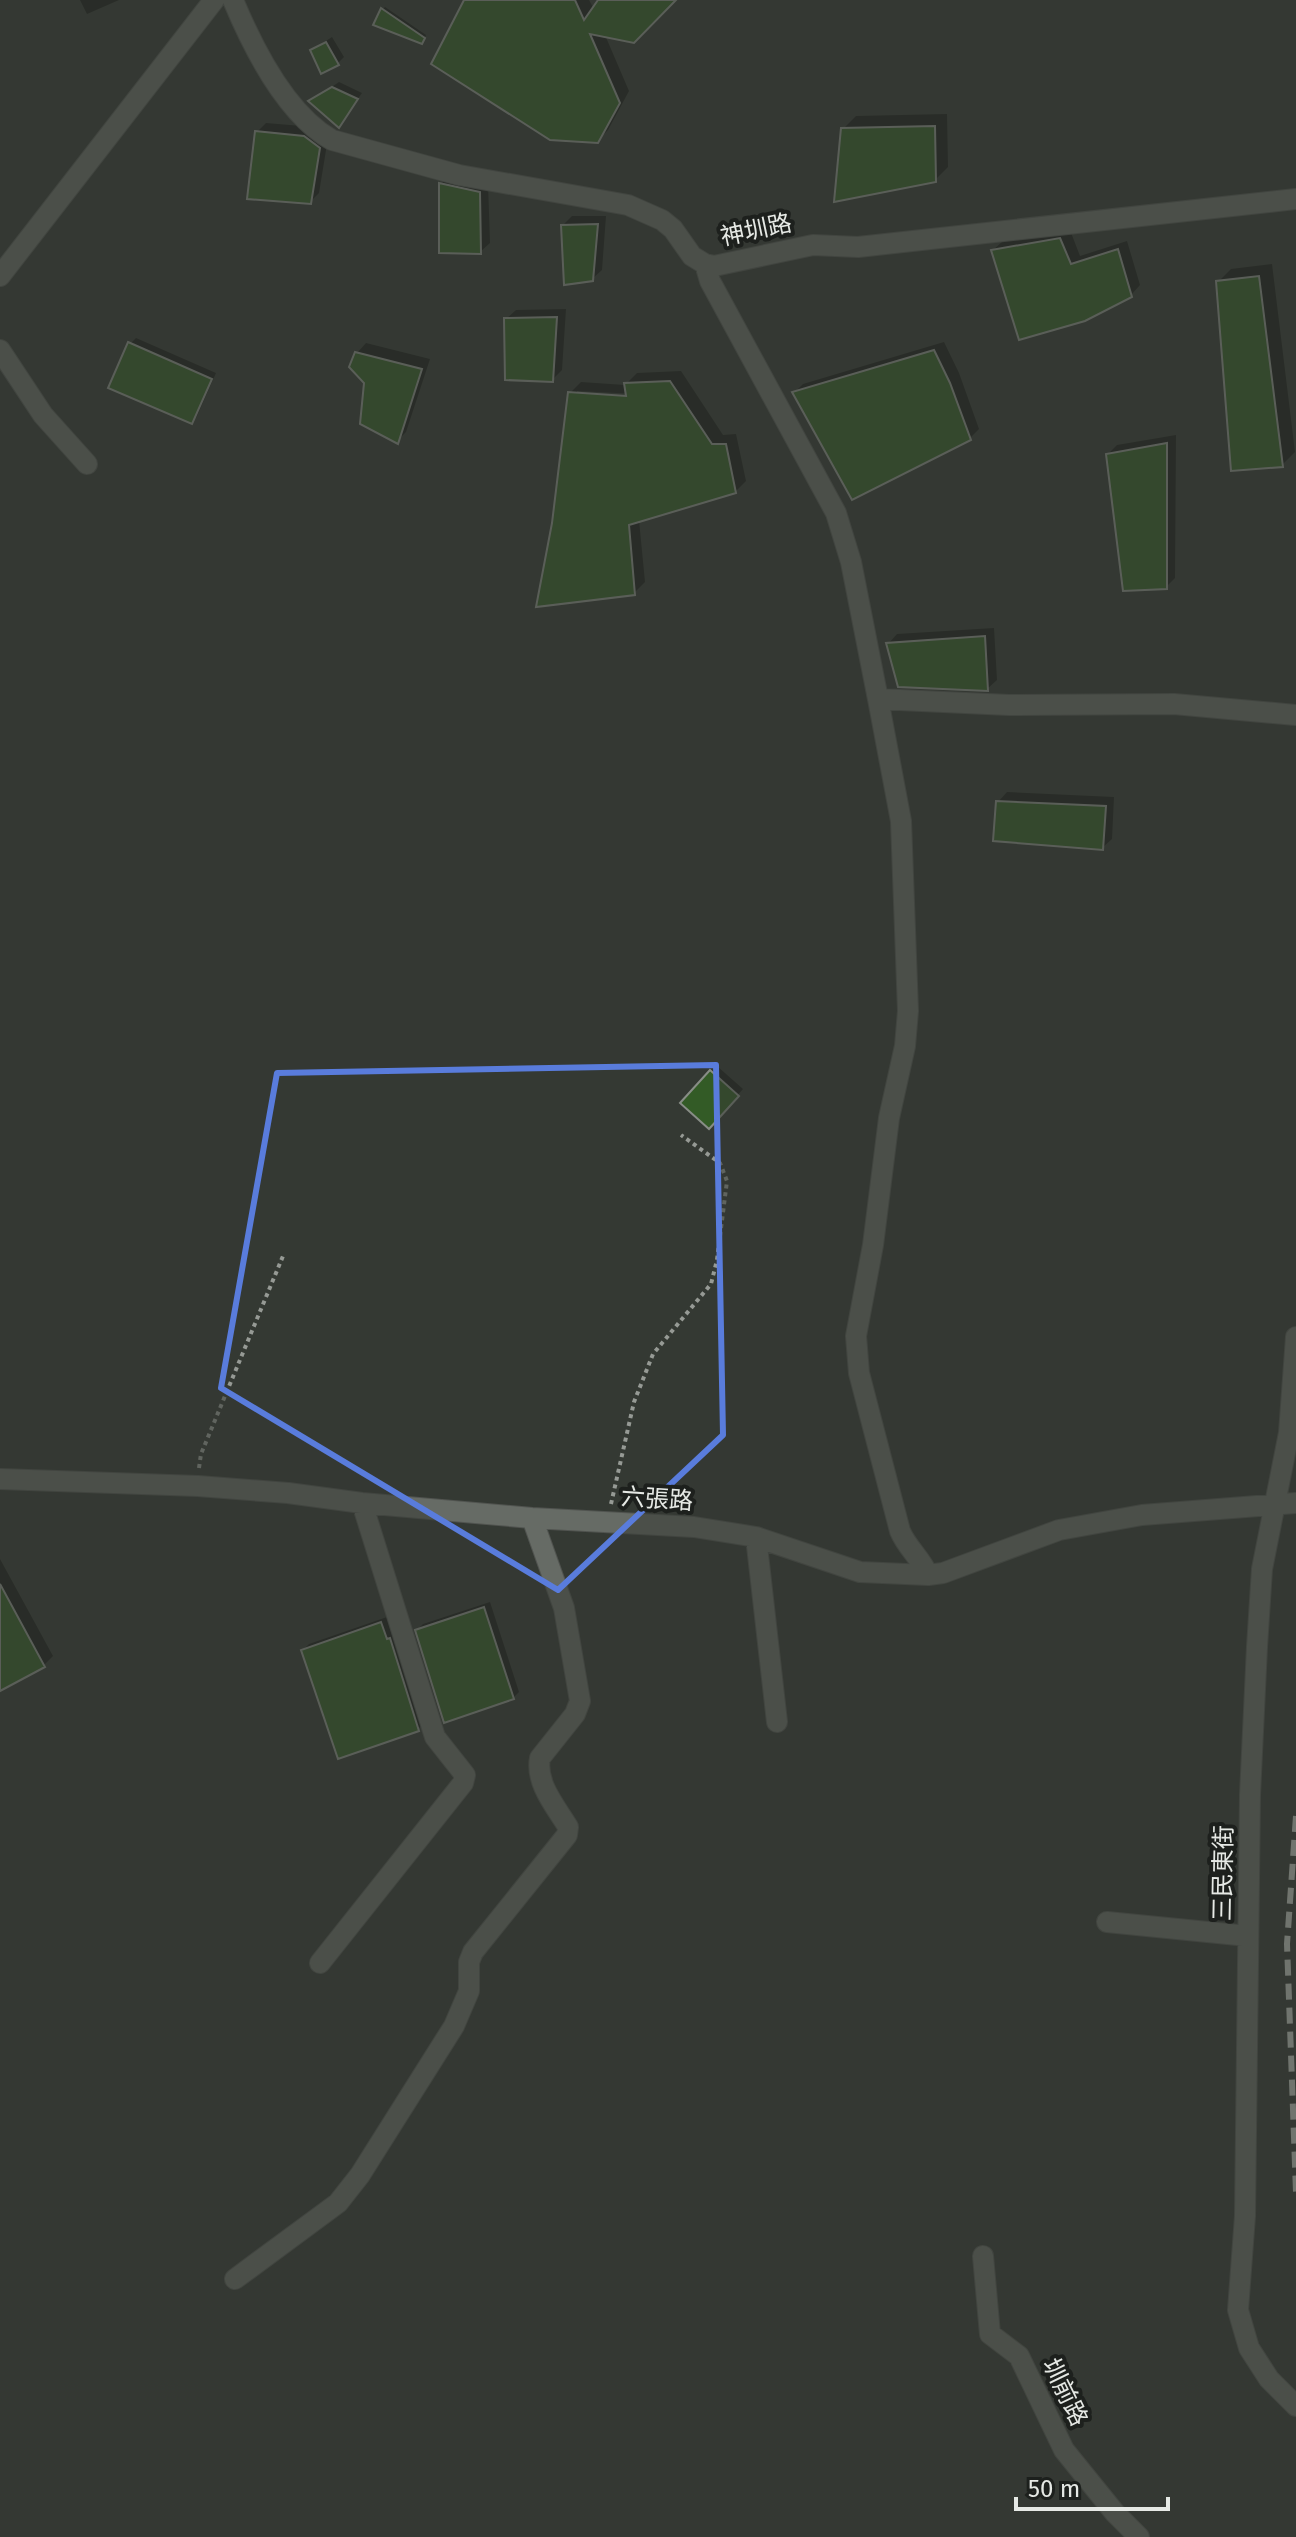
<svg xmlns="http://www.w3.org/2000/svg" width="1296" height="2537" font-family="'Fira Sans','Noto Sans TC',sans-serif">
<rect width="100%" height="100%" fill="#343933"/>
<path fill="#0007" fill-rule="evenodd" d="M 80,0 L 119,0 L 87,14 Z
M 466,0 L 589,0 L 594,9 L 600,0 L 673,0 L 605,35 L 629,91 L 608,130 L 597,141 Z
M 385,7 L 426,35 L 424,40 L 383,9 Z
M 332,37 L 344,57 L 338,63 L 312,50 Z
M 339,82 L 362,93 L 339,125 L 311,101 Z
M 947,114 L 948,167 L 935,180 L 843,129 L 856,116 Z
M 266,123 L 314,127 L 328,138 L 319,193 L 310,202 L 257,132 Z
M 450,175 L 488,183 L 490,243 L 480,252 L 441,184 Z
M 572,216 L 606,216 L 602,270 L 592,279 L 563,225 Z
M 1070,230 L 1080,256 L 1127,241 L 1140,285 L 1131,295 L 993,250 L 1003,241 Z
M 1272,264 L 1295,452 L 1282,465 L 1218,282 L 1231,269 Z
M 566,309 L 562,370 L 552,380 L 506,319 L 516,310 Z
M 136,338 L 216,373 L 197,416 L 192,422 L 130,344 Z
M 944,342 L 959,373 L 979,429 L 970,438 L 794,393 L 803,384 Z
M 366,343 L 430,359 L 406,432 L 397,441 L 366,382 L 357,353 Z
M 681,371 L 723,435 L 736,434 L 746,481 L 735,492 L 639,520 L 645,582 L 634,593 L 554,524 L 570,393 L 581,382 L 625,385 L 637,373 ZM 577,391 L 636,394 L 636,398 L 577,395 Z
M 1176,435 L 1175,578 L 1166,587 L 1108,454 L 1117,445 Z
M 994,628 L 997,680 L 987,689 L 888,644 L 897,634 Z
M 1007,792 L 1114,797 L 1112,839 L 1102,848 L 998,802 Z
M 717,1066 L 743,1089 L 709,1127 L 683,1103 Z
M 0,1559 L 53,1656 L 44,1665 L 0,1689 Z
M 490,1602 L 519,1692 L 513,1698 L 417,1630 L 423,1624 Z
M 387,1617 L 392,1635 L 396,1633 L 424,1723 L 418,1729 L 303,1650 L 309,1644 Z"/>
<path fill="#335b26" stroke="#888d86" stroke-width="2" d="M 464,0 L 575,0 L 584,20 L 598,0 L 676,0 L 634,43 L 590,34 L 620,103 L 598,143 L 550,140 L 431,64 Z
M 381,8 L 425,38 L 422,44 L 373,25 Z
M 326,42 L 339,65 L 321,74 L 310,50 Z
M 332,87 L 358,99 L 339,128 L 308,101 Z
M 935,126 L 936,182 L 834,202 L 841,128 Z
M 255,131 L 304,136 L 320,148 L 311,204 L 247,199 Z
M 439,183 L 480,192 L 481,254 L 439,253 Z
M 598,224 L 593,281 L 564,285 L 561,225 Z
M 1060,238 L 1071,264 L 1118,249 L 1132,297 L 1085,321 L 1019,340 L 991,250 Z
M 1259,276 L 1283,467 L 1231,471 L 1216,281 Z
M 557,317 L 553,382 L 505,380 L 504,318 Z
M 128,342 L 212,379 L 192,424 L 108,388 Z
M 934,350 L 950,383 L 971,440 L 852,500 L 792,392 Z
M 355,352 L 422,369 L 398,444 L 360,424 L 364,383 L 349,367 Z
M 670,381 L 712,444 L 726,444 L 736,493 L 629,525 L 635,595 L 536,607 L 552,523 L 568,392 L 626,396 L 624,383 Z
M 1167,443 L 1167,589 L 1123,591 L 1106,454 Z
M 985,636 L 988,691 L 898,687 L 886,643 Z
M 996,801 L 1106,806 L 1103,850 L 993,841 Z
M 710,1070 L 739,1096 L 709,1129 L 680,1103 Z
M 0,1584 L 45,1667 L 0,1691 Z
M 484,1607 L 514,1699 L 444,1723 L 415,1630 Z
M 381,1622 L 387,1639 L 390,1638 L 419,1731 L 338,1759 L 301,1650 Z"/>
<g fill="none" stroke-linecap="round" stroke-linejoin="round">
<g stroke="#515450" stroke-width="22">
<path id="minor" d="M 233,0 C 253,48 286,114 332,140 L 459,175 L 628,205 L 662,220 L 673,229 L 692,256 L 705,264 L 714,266 L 813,245 L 858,247 L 1296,199
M 705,264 L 710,281 L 836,513 L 851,562 L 878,699
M 0,276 L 214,0
M 0,350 L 43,415 L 87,464
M 1296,1337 L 1289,1433 L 1262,1569 L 1257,1647 L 1250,1795 L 1245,2216 L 1238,2310 L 1249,2348 L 1269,2379 L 1296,2406
M 0,1479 L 198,1486 L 288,1493 L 362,1503 L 532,1518 L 694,1527 L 756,1537 L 860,1572 L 928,1575 L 943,1573 L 1059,1530 L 1142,1515 L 1296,1503
M 756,1537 L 777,1722
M 928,1575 C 921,1558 907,1548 900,1531 L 859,1373 L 856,1336 L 873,1245 L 889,1118 L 905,1046 L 908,1011 L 901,821 L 878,699 L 1009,705 L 1174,704 L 1296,715
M 1107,1922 L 1248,1936
M 320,1963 L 463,1783 L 465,1775 L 435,1737 L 362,1503
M 983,2256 L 990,2334 L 1019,2356 L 1064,2450 L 1115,2513 L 1139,2537
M 235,2279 L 338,2203 L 360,2175 L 454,2026 L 469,1991 L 469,1962 L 473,1952 L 567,1835 L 568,1827 C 556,1807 535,1783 540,1758 L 575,1714 L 580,1701 L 564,1608 L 532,1518"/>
</g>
<path stroke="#969a95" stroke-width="4" stroke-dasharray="4 4" stroke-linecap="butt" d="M 199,1468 L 201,1454 L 283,1256
M 611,1504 L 634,1402 L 653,1354 L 711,1284 L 717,1260 L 727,1181 L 720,1163 L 681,1135"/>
<use href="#minor" stroke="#666b65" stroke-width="20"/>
<path stroke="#b8bcb7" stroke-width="6" stroke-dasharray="16 8" stroke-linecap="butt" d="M 1296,1816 L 1287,1944 L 1296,2192"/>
</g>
<path d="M0 0H1296V2537H0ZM 716,1065 L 723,1435 L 558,1590 L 221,1388 L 277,1073 Z" fill="#343933" fill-opacity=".55" fill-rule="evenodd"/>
<path fill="none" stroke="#597cdc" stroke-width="6" stroke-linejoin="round" d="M 716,1065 L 723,1435 L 558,1590 L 221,1388 L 277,1073 Z"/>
<g text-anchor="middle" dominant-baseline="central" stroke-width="8" stroke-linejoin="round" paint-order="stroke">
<g font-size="24" fill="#e6e9e5" stroke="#1d201d">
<text transform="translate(756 230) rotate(-12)">神圳路</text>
<text transform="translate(657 1499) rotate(4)">六張路</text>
<text transform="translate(1223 1873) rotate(-89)">三民東街</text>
<text transform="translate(1065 2392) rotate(64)">圳前路</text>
</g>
</g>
<path d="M1016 2497v12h152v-12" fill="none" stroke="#e6e9e5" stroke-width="4"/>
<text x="1028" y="2497" font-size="24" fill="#e6e9e5" stroke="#1d201d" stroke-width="6" paint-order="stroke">50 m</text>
</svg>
